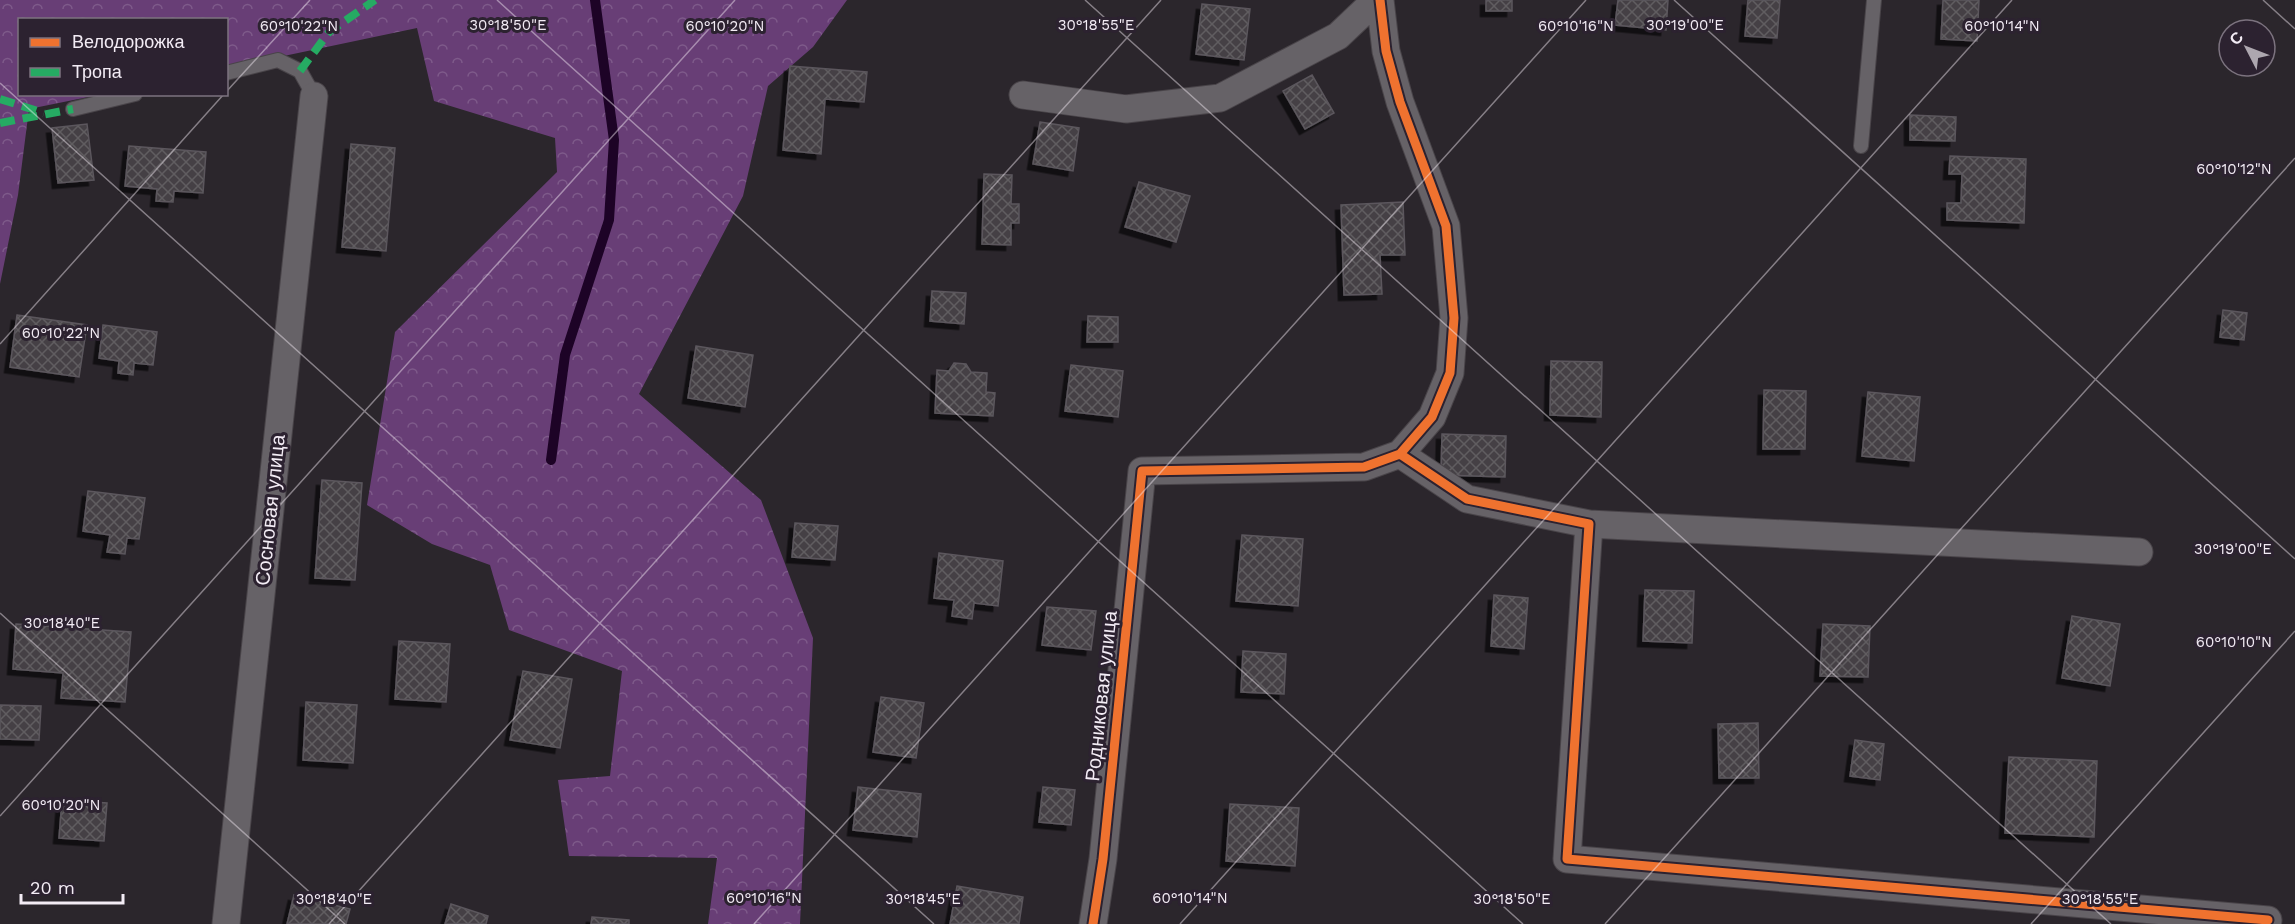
<svg xmlns="http://www.w3.org/2000/svg" width="2295" height="924" font-family="'Work Sans',sans-serif">
<defs>
<pattern id="forest-crowns" width="20" height="18" patternUnits="userSpaceOnUse" patternTransform="scale(1.5)"><rect width="20" height="18" fill="#683e76"/><path d="M2 6a3 3 0 1 1 6 0M12 15a3 3 0 1 1 6 0" fill="none" stroke="#7e5a8a"/></pattern>
<pattern id="building-cross-hatch" width="8" height="8" patternUnits="userSpaceOnUse" patternTransform="scale(1.5)"><rect width="8" height="8" fill="#454145"/><path d="M0 0l8 8M0 8l8-8" fill="none" stroke="#605d60"/></pattern>
<filter id="shadow"><feDropShadow dx="-5.5" dy="5.5" stdDeviation="0" flood-color="#0009"/></filter>
</defs>
<rect width="100%" height="100%" fill="#2b262c"/>
<path fill="url(#forest-crowns)" d="M 0,0 L 847,0 L 813,47 L 768,86 L 743,196 L 639,394 L 761,500 L 813,638 L 800,924 L 708,924 L 717,858 L 569,856 L 558,780 L 610,776 L 622,671 L 509,630 L 490,565 L 432,544 L 367,505 L 395,332 L 557,172 L 555,138 L 434,101 L 417,28 L 227,68 L 226,20 L 20,20 L 20,94 L 98,95 L 29,109 L 18,195 L 0,284 Z"/>
<g fill="none" stroke-linecap="round" stroke-linejoin="round">
<path stroke="#1d0326" stroke-width="10" d="M 551,460 L 565,355 L 609,220 L 614,140 L 595,0"/>
</g>
<path fill="url(#building-cross-hatch)" stroke="#5b575d" stroke-width="1.5" filter="url(#shadow)" d="M 1486,0 L 1512,0 L 1512,11 L 1486,11 Z
M 1618,0 L 1668,0 L 1666,30 L 1615,25 Z
M 1748,0 L 1780,0 L 1777,38 L 1745,36 Z
M 1943,0 L 1979,0 L 1977,41 L 1941,39 Z
M 1202,4 L 1250,9 L 1244,60 L 1196,54 Z
M 790,66 L 867,72 L 864,102 L 825,99 L 821,154 L 783,150 Z
M 1312,75 L 1334,113 L 1305,129 L 1283,91 Z
M 1910,115 L 1956,117 L 1955,141 L 1910,140 Z
M 1040,122 L 1079,128 L 1073,171 L 1033,164 Z
M 87,124 L 94,180 L 58,183 L 52,128 Z
M 351,144 L 395,148 L 386,251 L 342,247 Z
M 129,146 L 206,152 L 203,193 L 174,191 L 173,202 L 156,201 L 157,189 L 125,186 Z
M 1950,156 L 2026,159 L 2024,223 L 1947,220 L 1947,203 L 1961,203 L 1962,174 L 1949,174 Z
M 984,174 L 1012,175 L 1011,204 L 1019,204 L 1019,223 L 1011,223 L 1011,245 L 982,244 Z
M 1139,182 L 1190,196 L 1176,242 L 1125,227 Z
M 1403,202 L 1405,255 L 1380,255 L 1382,294 L 1344,295 L 1341,205 Z
M 932,291 L 966,293 L 964,324 L 930,321 Z
M 2223,310 L 2247,313 L 2244,340 L 2220,337 Z
M 17,315 L 87,325 L 79,377 L 10,367 Z
M 1088,316 L 1118,317 L 1118,342 L 1087,342 Z
M 103,325 L 157,332 L 153,365 L 134,363 L 133,375 L 118,373 L 119,361 L 99,358 Z
M 696,346 L 753,355 L 745,407 L 688,398 Z
M 1551,361 L 1602,362 L 1601,417 L 1550,415 Z
M 954,363 L 966,364 L 971,372 L 987,373 L 986,392 L 995,393 L 993,416 L 935,413 L 937,370 L 949,371 Z
M 1071,365 L 1123,371 L 1118,417 L 1065,411 Z
M 1764,390 L 1806,391 L 1805,449 L 1763,449 Z
M 1868,392 L 1920,397 L 1914,461 L 1862,456 Z
M 1442,434 L 1506,436 L 1505,477 L 1441,475 Z
M 322,480 L 362,483 L 355,580 L 315,578 Z
M 88,491 L 145,498 L 139,539 L 127,538 L 125,554 L 107,552 L 110,535 L 83,531 Z
M 795,523 L 838,526 L 835,560 L 792,557 Z
M 1242,535 L 1303,539 L 1298,606 L 1236,601 Z
M 939,553 L 1003,561 L 998,606 L 974,603 L 972,619 L 952,616 L 954,600 L 934,598 Z
M 1645,590 L 1694,591 L 1692,643 L 1643,641 Z
M 1494,595 L 1528,598 L 1524,649 L 1491,646 Z
M 1047,607 L 1096,611 L 1091,650 L 1042,645 Z
M 2072,616 L 2120,624 L 2110,686 L 2062,678 Z
M 16,624 L 131,632 L 125,702 L 61,698 L 63,673 L 13,669 Z
M 1823,624 L 1870,626 L 1868,677 L 1820,676 Z
M 399,641 L 450,644 L 446,702 L 395,699 Z
M 1243,651 L 1286,654 L 1284,694 L 1241,692 Z
M 523,671 L 572,679 L 560,748 L 510,740 Z
M 881,697 L 924,703 L 916,758 L 873,752 Z
M 306,702 L 357,705 L 353,763 L 303,760 Z
M 0,705 L 41,706 L 39,740 L 0,739 Z
M 1758,723 L 1759,778 L 1719,778 L 1718,724 Z
M 1855,740 L 1884,744 L 1880,780 L 1850,776 Z
M 2009,757 L 2097,761 L 2094,837 L 2005,833 Z
M 858,787 L 921,794 L 917,837 L 853,830 Z
M 1043,787 L 1075,790 L 1071,825 L 1039,822 Z
M 62,800 L 107,803 L 104,841 L 59,838 Z
M 1230,804 L 1299,808 L 1295,866 L 1226,861 Z
M 957,886 L 1023,897 L 1019,924 L 950,924 Z
M 294,895 L 350,909 L 346,924 L 287,924 Z
M 451,904 L 488,916 L 486,924 L 445,924 Z
M 592,917 L 629,920 L 629,924 L 591,924 Z"/>
<g fill="none" stroke-linecap="round" stroke-linejoin="round">
<g stroke="#494449" stroke-width="16">
<path id="lane" d="M 226,73 L 278,60 L 300,71 L 314,96
M 73,109 L 135,94
M 1861,146 L 1874,0"/>
</g>
<g stroke="#494449" stroke-width="29">
<path id="street" d="M 1023,95 L 1126,109 L 1220,98 L 1338,36 L 1376,0
M 1400,454 L 1467,499 L 1589,524 L 1567,859 L 2268,920
M 1589,524 L 2139,552
M 226,924 L 314,96
M 1093,924 L 1103,859 L 1142,471 L 1364,467 L 1400,454 L 1432,417 L 1450,373 L 1454,318 L 1446,226 L 1400,102 L 1386,51 L 1380,0"/>
</g>
<use href="#lane" stroke="#666267" stroke-width="14"/>
<use href="#street" stroke="#666267" stroke-width="27"/>
<path stroke="#26ab63" stroke-width="8" stroke-dasharray="15 8" stroke-linecap="butt" d="M 300,71 L 329,32 L 375,0
M 0,99 L 44,113
M 0,123 L 73,109"/>
<g stroke="#2c2230" stroke-width="13">
<path id="cycleway" d="M 1400,454 L 1467,499 L 1589,524 L 1567,859 L 2268,920
M 1093,924 L 1103,859 L 1142,471 L 1364,467 L 1400,454 L 1432,417 L 1450,373 L 1454,318 L 1446,226 L 1400,102 L 1386,51 L 1380,0"/>
</g>
<use href="#cycleway" stroke="#ef722f" stroke-width="9"/>
</g>
<path fill="none" stroke="#f3ecf5" stroke-width="1.5" stroke-opacity="0.45" d="M 497,0 L 1523,924M 1085,0 L 2111,924M 1674,0 L 2295,559M 2263,0 L 2295,29M 0,83 L 934,924M 226,92 L 310,0M 0,344 L 224,94M 0,613 L 345,924M 0,816 L 735,0M 329,924 L 1161,0M 754,924 L 1586,0M 1180,924 L 2012,0M 1605,924 L 2295,158M 2031,924 L 2295,631"/>
<g text-anchor="middle" dominant-baseline="central" stroke-width="6" stroke-linejoin="round" paint-order="stroke">
<g font-size="20" fill="#f3ecf5" stroke="#2c2230">
<text transform="translate(270 510) rotate(-84)">Сосновая улица</text>
<text transform="translate(1101 696) rotate(-84)">Родниковая улица</text>
</g>
</g>
<g font-size="15" text-anchor="middle" fill="#f3ecf5" stroke="#2c2230" stroke-width="6" stroke-linejoin="round" paint-order="stroke">
<text x="508" y="30">30°18'50"E</text>
<text x="1096" y="30">30°18'55"E</text>
<text x="1685" y="30">30°19'00"E</text>
<text x="299" y="31">60°10'22"N</text>
<text x="725" y="31">60°10'20"N</text>
<text x="1576" y="31">60°10'16"N</text>
<text x="2002" y="31">60°10'14"N</text>
<text x="2234" y="174">60°10'12"N</text>
<text x="61" y="338">60°10'22"N</text>
<text x="2233" y="554">30°19'00"E</text>
<text x="62" y="628">30°18'40"E</text>
<text x="2234" y="647">60°10'10"N</text>
<text x="61" y="810">60°10'20"N</text>
<text x="764" y="903">60°10'16"N</text>
<text x="1190" y="903">60°10'14"N</text>
<text x="334" y="904">30°18'40"E</text>
<text x="923" y="904">30°18'45"E</text>
<text x="1512" y="904">30°18'50"E</text>
<text x="2100" y="904">30°18'55"E</text>
</g>
<rect x="18" y="18" width="210" height="78" fill="#2c2230" stroke="#7c737f" stroke-width="1.5"/>
<rect x="30" y="38" width="30" height="9" fill="#ef722f" stroke="#7c737f" stroke-width="1.5"/>
<text x="72" y="48" font-size="18" fill="#f3ecf5">Велодорожка</text>
<rect x="30" y="68" width="30" height="9" fill="#26ab63" stroke="#7c737f" stroke-width="1.5"/>
<text x="72" y="78" font-size="18" fill="#f3ecf5">Тропа</text>
<g transform="translate(2247 48) rotate(312)"><circle r="28" fill="#2c2230" stroke="#7c737f" stroke-width="1.5"/>
<path d="M0-4.5L10 22L0 15L-10 22Z" fill="#ada7af"/>
<text y="-9" font-size="16" font-weight="bold" text-anchor="middle" fill="#f3ecf5">С</text>
</g>
<path d="M21 894v9h102v-9" fill="none" stroke="#f3ecf5" stroke-width="3"/>
<text x="30" y="894" font-size="18" fill="#f3ecf5" stroke="#2c2230" stroke-width="4.5" paint-order="stroke">20 m</text>
</svg>
